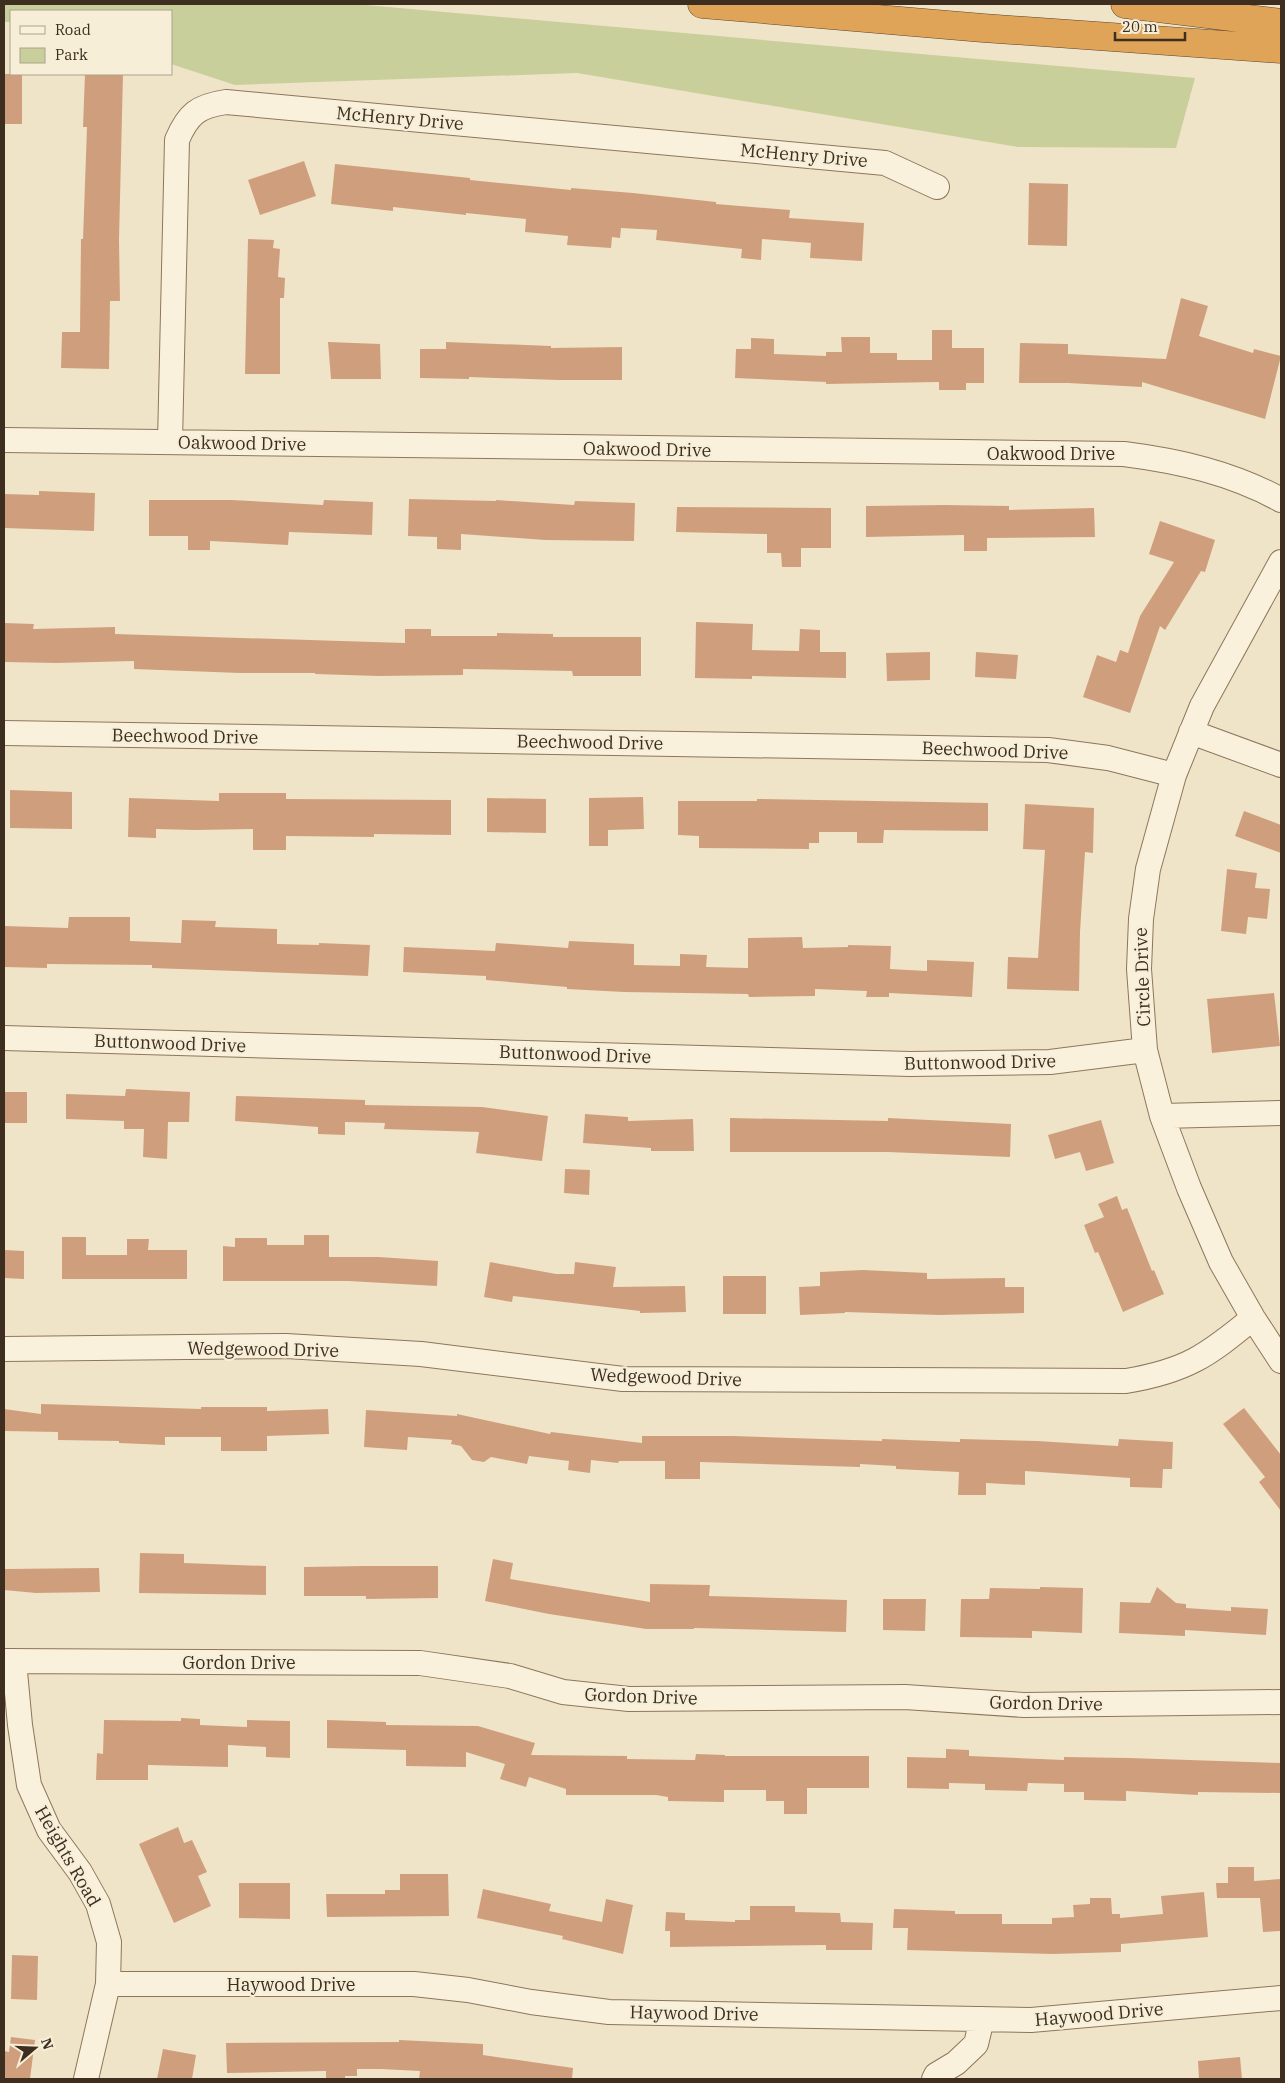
<svg xmlns="http://www.w3.org/2000/svg" width="1285" height="2083" font-family="'IBM Plex Serif',serif">
<rect width="100%" height="100%" fill="#f0e4c8"/>
<path fill="#c9cf9b" d="M 4,4 L 354,4 L 1195,78 L 1176,148 L 1018,147 L 577,73 L 235,85 L 171,64 L 171,11 L 11,11 L 11,22 L 4,22 Z"/>
<path fill="#cf9f7d" d="M 4,74 L 22,74 L 22,124 L 4,124 Z
M 85,74 L 123,74 L 119,240 L 120,301 L 110,301 L 109,369 L 61,368 L 62,332 L 80,332 L 81,239 L 83,239 L 87,127 L 83,127 Z
M 304,161 L 316,196 L 260,215 L 248,180 Z
M 335,164 L 470,178 L 470,180 L 571,190 L 571,188 L 633,193 L 716,202 L 716,204 L 790,210 L 789,218 L 864,223 L 862,261 L 810,258 L 811,243 L 762,239 L 761,260 L 741,258 L 742,249 L 656,240 L 657,230 L 621,228 L 620,238 L 612,237 L 611,248 L 567,245 L 568,236 L 525,232 L 526,219 L 466,213 L 466,215 L 393,207 L 393,211 L 331,204 Z
M 1029,183 L 1068,184 L 1067,246 L 1028,245 Z
M 248,239 L 274,240 L 273,248 L 280,249 L 278,277 L 285,278 L 284,298 L 280,298 L 280,374 L 245,374 Z
M 1181,298 L 1208,306 L 1199,336 L 1253,353 L 1254,349 L 1281,356 L 1265,419 L 1142,382 L 1142,387 L 1068,383 L 1019,383 L 1020,343 L 1068,344 L 1068,354 L 1166,359 Z
M 932,330 L 952,330 L 952,348 L 984,348 L 984,383 L 966,383 L 966,390 L 939,390 L 939,382 L 826,384 L 826,382 L 735,378 L 736,349 L 751,349 L 751,338 L 774,339 L 774,354 L 826,356 L 826,352 L 842,352 L 841,337 L 870,337 L 870,353 L 897,353 L 897,360 L 932,360 Z
M 328,342 L 380,344 L 381,379 L 331,379 Z
M 446,342 L 551,346 L 551,348 L 622,347 L 622,380 L 558,380 L 469,377 L 469,379 L 420,378 L 420,349 L 446,349 Z
M 39,491 L 95,493 L 94,531 L 4,528 L 4,494 L 39,495 Z
M 409,499 L 496,501 L 496,500 L 574,505 L 575,501 L 635,503 L 634,541 L 545,540 L 461,534 L 461,550 L 437,549 L 437,537 L 408,536 Z
M 149,500 L 231,500 L 323,505 L 324,500 L 373,502 L 372,535 L 289,532 L 288,545 L 210,541 L 210,550 L 188,550 L 188,536 L 149,536 Z
M 945,505 L 1009,506 L 1009,510 L 1094,508 L 1095,537 L 987,538 L 987,551 L 964,551 L 964,535 L 866,537 L 866,506 Z
M 677,507 L 831,508 L 831,548 L 801,548 L 801,567 L 782,567 L 781,553 L 767,553 L 767,534 L 676,532 Z
M 1160,521 L 1215,540 L 1205,572 L 1201,571 L 1165,630 L 1160,626 L 1130,713 L 1083,697 L 1097,655 L 1116,662 L 1120,650 L 1128,653 L 1140,616 L 1174,562 L 1149,554 Z
M 696,622 L 753,624 L 752,650 L 799,651 L 800,629 L 820,630 L 820,652 L 846,652 L 846,678 L 752,676 L 752,679 L 695,678 Z
M 4,623 L 34,624 L 33,629 L 115,627 L 115,634 L 405,643 L 405,629 L 431,629 L 431,636 L 497,636 L 497,633 L 553,634 L 553,637 L 641,637 L 641,676 L 573,676 L 572,671 L 463,669 L 463,675 L 378,676 L 315,674 L 315,673 L 240,673 L 134,669 L 134,661 L 57,663 L 4,662 Z
M 930,652 L 930,680 L 887,681 L 886,653 Z
M 976,652 L 1018,655 L 1016,679 L 975,677 Z
M 10,790 L 72,792 L 72,829 L 10,828 Z
M 219,793 L 286,793 L 286,799 L 451,800 L 451,835 L 374,834 L 374,837 L 286,836 L 286,850 L 253,850 L 253,829 L 195,830 L 156,829 L 156,838 L 128,837 L 129,798 L 219,801 Z
M 643,797 L 644,829 L 608,830 L 608,846 L 589,846 L 589,798 Z
M 487,798 L 546,799 L 546,833 L 487,832 Z
M 757,799 L 988,803 L 988,831 L 884,830 L 883,843 L 857,843 L 857,832 L 819,832 L 819,843 L 809,843 L 809,849 L 699,848 L 699,836 L 678,835 L 678,801 L 757,801 Z
M 1025,804 L 1094,808 L 1093,853 L 1085,852 L 1080,932 L 1079,991 L 1007,989 L 1008,957 L 1038,958 L 1045,850 L 1023,849 Z
M 1244,811 L 1281,825 L 1281,853 L 1235,836 Z
M 1227,869 L 1257,873 L 1255,888 L 1270,889 L 1267,919 L 1248,917 L 1246,934 L 1221,931 Z
M 69,917 L 130,917 L 130,941 L 181,943 L 182,920 L 216,921 L 215,927 L 277,929 L 277,944 L 319,945 L 319,943 L 370,945 L 368,976 L 152,968 L 152,965 L 47,964 L 47,968 L 4,967 L 4,926 L 68,928 Z
M 802,937 L 803,948 L 848,947 L 848,945 L 891,946 L 890,969 L 927,971 L 927,960 L 974,962 L 972,997 L 889,993 L 889,997 L 866,997 L 867,991 L 815,989 L 815,996 L 749,997 L 748,994 L 624,992 L 567,989 L 567,987 L 486,980 L 486,976 L 403,972 L 404,947 L 495,951 L 496,943 L 568,948 L 569,941 L 634,944 L 634,965 L 680,966 L 680,954 L 707,955 L 706,967 L 748,968 L 748,938 Z
M 1274,993 L 1280,1046 L 1212,1053 L 1207,999 Z
M 126,1089 L 190,1092 L 189,1122 L 168,1122 L 167,1159 L 143,1157 L 144,1129 L 124,1129 L 124,1121 L 66,1119 L 66,1094 L 125,1096 Z
M 4,1092 L 27,1092 L 27,1123 L 5,1123 Z
M 236,1096 L 365,1100 L 365,1105 L 482,1107 L 548,1116 L 542,1161 L 476,1153 L 479,1132 L 384,1129 L 385,1123 L 345,1122 L 345,1135 L 318,1134 L 318,1127 L 235,1121 Z
M 585,1114 L 628,1117 L 628,1121 L 693,1119 L 694,1151 L 651,1151 L 651,1148 L 583,1143 Z
M 730,1118 L 888,1121 L 888,1118 L 1011,1124 L 1010,1157 L 888,1152 L 730,1152 Z
M 1101,1120 L 1114,1163 L 1086,1171 L 1080,1152 L 1055,1159 L 1048,1135 Z
M 565,1169 L 590,1170 L 589,1195 L 564,1193 Z
M 1117,1196 L 1122,1210 L 1127,1208 L 1152,1271 L 1154,1270 L 1164,1294 L 1123,1312 L 1098,1252 L 1095,1253 L 1084,1225 L 1104,1217 L 1098,1204 Z
M 304,1235 L 329,1235 L 329,1257 L 379,1257 L 438,1261 L 437,1286 L 348,1281 L 223,1281 L 223,1246 L 235,1247 L 235,1238 L 267,1238 L 267,1245 L 304,1245 Z
M 62,1237 L 86,1237 L 86,1255 L 127,1255 L 127,1239 L 149,1239 L 148,1250 L 187,1250 L 187,1279 L 62,1279 Z
M 4,1250 L 24,1251 L 24,1279 L 4,1278 Z
M 490,1262 L 556,1274 L 574,1274 L 575,1262 L 616,1267 L 613,1287 L 685,1286 L 686,1312 L 640,1313 L 640,1311 L 513,1296 L 512,1302 L 484,1297 Z
M 863,1270 L 927,1273 L 927,1279 L 1005,1278 L 1005,1287 L 1024,1287 L 1024,1313 L 939,1315 L 845,1312 L 845,1313 L 800,1315 L 799,1287 L 820,1286 L 820,1272 Z
M 723,1276 L 766,1276 L 766,1314 L 723,1314 Z
M 41,1404 L 201,1409 L 201,1407 L 267,1407 L 267,1411 L 328,1409 L 329,1434 L 267,1436 L 267,1451 L 221,1451 L 221,1437 L 165,1437 L 165,1445 L 119,1443 L 119,1441 L 58,1440 L 58,1432 L 4,1431 L 4,1409 L 41,1414 Z
M 1244,1408 L 1281,1455 L 1281,1511 L 1259,1482 L 1265,1477 L 1223,1424 Z
M 366,1410 L 457,1416 L 457,1414 L 550,1434 L 551,1432 L 642,1443 L 642,1436 L 733,1436 L 882,1441 L 882,1439 L 960,1442 L 960,1439 L 1037,1441 L 1118,1446 L 1119,1439 L 1173,1442 L 1172,1469 L 1163,1469 L 1162,1488 L 1130,1487 L 1130,1478 L 1025,1471 L 1025,1485 L 986,1483 L 986,1495 L 958,1495 L 959,1472 L 896,1469 L 896,1466 L 860,1464 L 860,1467 L 700,1462 L 700,1479 L 665,1479 L 665,1461 L 619,1461 L 618,1463 L 591,1460 L 590,1473 L 568,1470 L 569,1461 L 529,1456 L 527,1464 L 491,1457 L 484,1462 L 472,1460 L 461,1446 L 451,1444 L 452,1440 L 408,1437 L 407,1450 L 364,1447 Z
M 140,1553 L 184,1554 L 184,1563 L 266,1566 L 266,1595 L 139,1593 Z
M 493,1559 L 513,1563 L 510,1579 L 650,1602 L 650,1584 L 710,1585 L 709,1596 L 847,1600 L 846,1632 L 694,1628 L 694,1629 L 646,1629 L 549,1614 L 485,1601 Z
M 365,1566 L 438,1566 L 438,1598 L 366,1599 L 366,1596 L 304,1596 L 304,1567 Z
M 99,1568 L 100,1592 L 36,1593 L 4,1590 L 4,1569 Z
M 1040,1587 L 1083,1588 L 1082,1633 L 1032,1631 L 1032,1638 L 960,1637 L 961,1599 L 989,1599 L 990,1588 L 1040,1589 Z
M 1157,1587 L 1176,1603 L 1186,1604 L 1186,1608 L 1231,1611 L 1231,1607 L 1268,1609 L 1266,1635 L 1185,1630 L 1185,1636 L 1119,1633 L 1120,1602 L 1150,1603 Z
M 883,1599 L 926,1599 L 925,1631 L 883,1630 Z
M 181,1718 L 200,1719 L 200,1725 L 247,1727 L 247,1720 L 290,1721 L 290,1758 L 266,1757 L 266,1747 L 228,1745 L 228,1767 L 148,1765 L 148,1780 L 96,1780 L 97,1753 L 103,1754 L 104,1720 L 181,1721 Z
M 327,1720 L 386,1722 L 386,1725 L 478,1726 L 535,1743 L 531,1755 L 627,1756 L 627,1759 L 695,1760 L 696,1754 L 725,1755 L 725,1756 L 869,1756 L 869,1788 L 807,1788 L 807,1814 L 784,1814 L 784,1801 L 766,1801 L 766,1790 L 724,1790 L 724,1802 L 668,1801 L 668,1797 L 656,1795 L 566,1795 L 566,1789 L 529,1777 L 526,1787 L 500,1779 L 505,1764 L 466,1752 L 466,1767 L 406,1766 L 406,1750 L 327,1748 Z
M 946,1749 L 969,1750 L 969,1756 L 1064,1760 L 1064,1757 L 1129,1758 L 1281,1763 L 1281,1793 L 1198,1792 L 1198,1795 L 1126,1791 L 1126,1801 L 1084,1800 L 1084,1792 L 1064,1792 L 1064,1784 L 1028,1783 L 1027,1791 L 985,1790 L 985,1784 L 949,1783 L 949,1789 L 907,1788 L 907,1757 L 946,1758 Z
M 178,1827 L 184,1843 L 192,1840 L 207,1872 L 198,1876 L 211,1906 L 174,1923 L 139,1844 Z
M 1228,1867 L 1254,1867 L 1254,1881 L 1281,1879 L 1281,1931 L 1263,1932 L 1260,1898 L 1217,1898 L 1216,1883 L 1228,1883 Z
M 400,1874 L 448,1874 L 449,1916 L 327,1917 L 326,1894 L 385,1894 L 385,1890 L 400,1890 Z
M 239,1883 L 290,1883 L 290,1919 L 239,1918 Z
M 483,1889 L 551,1904 L 549,1911 L 602,1922 L 606,1899 L 633,1905 L 623,1954 L 562,1939 L 563,1936 L 477,1918 Z
M 1204,1892 L 1208,1937 L 1121,1944 L 1121,1952 L 1053,1954 L 907,1950 L 908,1928 L 893,1928 L 894,1909 L 955,1911 L 955,1914 L 1002,1914 L 1002,1924 L 1052,1924 L 1052,1918 L 1074,1917 L 1073,1905 L 1090,1904 L 1090,1898 L 1111,1898 L 1112,1914 L 1120,1914 L 1120,1918 L 1163,1914 L 1161,1896 Z
M 750,1906 L 795,1906 L 795,1912 L 840,1913 L 841,1922 L 873,1923 L 872,1950 L 826,1950 L 826,1945 L 670,1947 L 670,1931 L 665,1931 L 666,1912 L 685,1913 L 685,1920 L 735,1922 L 735,1920 L 750,1920 Z
M 12,1955 L 38,1956 L 37,2000 L 11,1999 Z
M 11,2037 L 35,2040 L 30,2079 L 4,2079 L 4,2051 L 9,2052 Z
M 399,2040 L 483,2044 L 483,2055 L 573,2068 L 572,2079 L 419,2079 L 420,2071 L 381,2069 L 357,2069 L 357,2076 L 345,2076 L 345,2079 L 326,2079 L 326,2071 L 227,2073 L 226,2043 L 399,2042 Z
M 163,2049 L 196,2055 L 192,2079 L 157,2079 Z
M 1240,2057 L 1242,2079 L 1199,2079 L 1198,2061 Z"/>
<g fill="none" stroke-linecap="round" stroke-linejoin="round">
<g stroke="#8d765c" stroke-width="26">
<path id="minor" d="M 4,440 L 1124,454 C 1179,461 1232,473 1281,500
M 170,442 L 177,140 C 188,114 198,106 226,102 L 885,163 L 937,187
M 1281,562 L 1202,706 L 1174,775 L 1148,869 L 1141,919 L 1139,969 L 1145,1050 L 1162,1116 L 1189,1188 L 1221,1262 L 1253,1318 L 1281,1361
M 1191,732 L 1281,765
M 4,733 L 1048,750 L 1108,758 L 1174,775
M 4,1038 L 910,1064 L 1050,1062 L 1145,1050
M 1162,1116 L 1281,1113
M 4,1349 L 286,1346 L 421,1354 L 623,1379 L 1126,1381 C 1186,1371 1207,1356 1253,1318
M 4,1661 L 420,1663 L 510,1676 L 563,1692 L 629,1699 L 905,1697 L 1024,1705 L 1281,1702
M 14,1661 L 20,1725 L 29,1785 L 49,1830 L 80,1872 L 98,1904 L 109,1942 L 108,1984 L 86,2079
M 108,1984 L 414,1984 L 468,1990 L 531,2002 L 609,2012 L 1031,2020 L 1281,1998
M 934,2079 L 936,2075 L 956,2063 L 976,2044 L 982,2019"/>
</g>
<g stroke="#5b4430" stroke-width="29">
<path id="highway" d="M 702,4 L 983,28 L 1281,49
M 1125,4 L 1281,23"/>
</g>
<use href="#minor" stroke="#faf1dc" stroke-width="24"/>
<use href="#highway" stroke="#e0a458" stroke-width="28"/>
</g>
<g text-anchor="middle" dominant-baseline="central" stroke-width="4.5" stroke-linejoin="round" paint-order="stroke">
<g font-size="18" fill="#3d2e20" stroke="#f7eed8">
<text transform="translate(400 118) rotate(5)">McHenry Drive</text>
<text transform="translate(804 155) rotate(5)">McHenry Drive</text>
<text transform="translate(242 443) rotate(1)">Oakwood Drive</text>
<text transform="translate(647 449) rotate(1)">Oakwood Drive</text>
<text x="1051" y="453">Oakwood Drive</text>
<text transform="translate(185 736) rotate(1)">Beechwood Drive</text>
<text transform="translate(590 742) rotate(1)">Beechwood Drive</text>
<text transform="translate(995 750) rotate(2)">Beechwood Drive</text>
<text transform="translate(1142 977) rotate(-92)">Circle Drive</text>
<text transform="translate(170 1043) rotate(2)">Buttonwood Drive</text>
<text transform="translate(575 1054) rotate(2)">Buttonwood Drive</text>
<text transform="translate(980 1062) rotate(-1)">Buttonwood Drive</text>
<text transform="translate(263 1349) rotate(1)">Wedgewood Drive</text>
<text transform="translate(666 1377) rotate(2)">Wedgewood Drive</text>
<text x="239" y="1662">Gordon Drive</text>
<text transform="translate(641 1696) rotate(2)">Gordon Drive</text>
<text transform="translate(1046 1703) rotate(1)">Gordon Drive</text>
<text transform="translate(68 1856) rotate(60)">Heights Road</text>
<text x="291" y="1984">Haywood Drive</text>
<text transform="translate(694 2013) rotate(1)">Haywood Drive</text>
<text transform="translate(1099 2014) rotate(-5)">Haywood Drive</text>
</g>
</g>
<rect width="1285" height="2083" fill="none" stroke="#3d2e20" stroke-width="10"/>
<rect x="10" y="10" width="162" height="65" fill="#f7eed8" stroke="#ada18e"/>
<rect x="20" y="26" width="25" height="8" fill="#faf1dc" stroke="#ada18e"/>
<text x="55" y="35" font-size="15" fill="#3d2e20">Road</text>
<rect x="20" y="48" width="25" height="15" fill="#c9cf9b" stroke="#ada18e"/>
<text x="55" y="60" font-size="15" fill="#3d2e20">Park</text>
<g transform="translate(35 2048) rotate(71)" stroke="#f7eed8" stroke-width="4" paint-order="stroke">
<path d="M0-4L9 19L0 12L-9 19Z" fill="#3d2e20"/>
<text y="-8" font-size="14" font-weight="bold" text-anchor="middle" fill="#3d2e20">N</text>
</g>
<path d="M1115 32v8h70v-8" fill="none" stroke="#3d2e20" stroke-width="2.5"/>
<text x="1122" y="32" font-size="15" fill="#3d2e20" stroke="#f7eed8" stroke-width="4" paint-order="stroke">20 m</text>
</svg>
